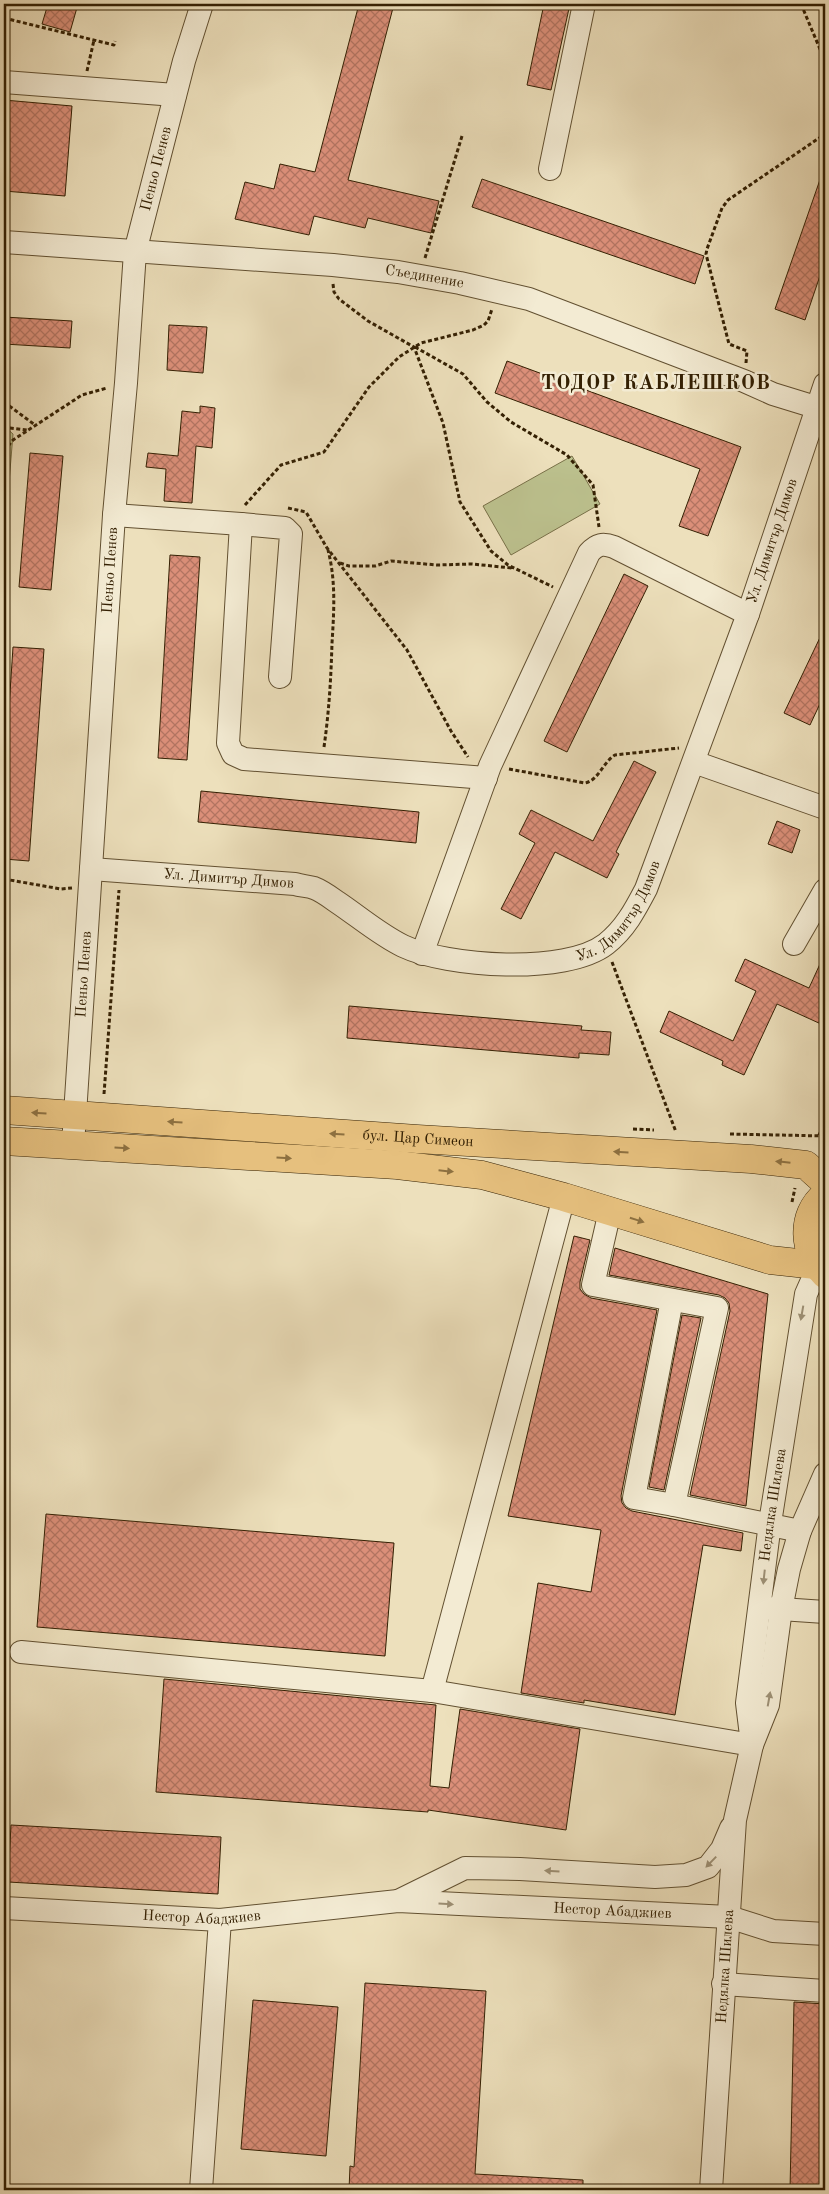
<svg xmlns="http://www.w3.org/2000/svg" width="829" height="2194" font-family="'Old Standard TT',serif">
<defs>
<pattern id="grass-tufts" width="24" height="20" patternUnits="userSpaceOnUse" patternTransform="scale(1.25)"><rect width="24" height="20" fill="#bcc18e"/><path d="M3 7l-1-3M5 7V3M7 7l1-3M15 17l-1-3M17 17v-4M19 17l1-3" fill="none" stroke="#9a9c72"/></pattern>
<pattern id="building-cross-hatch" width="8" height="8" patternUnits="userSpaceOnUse" patternTransform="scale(1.25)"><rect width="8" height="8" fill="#db8f79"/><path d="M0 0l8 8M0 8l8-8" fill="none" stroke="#b27461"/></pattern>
</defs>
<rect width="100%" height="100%" fill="#ede0bc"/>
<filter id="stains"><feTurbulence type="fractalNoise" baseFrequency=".004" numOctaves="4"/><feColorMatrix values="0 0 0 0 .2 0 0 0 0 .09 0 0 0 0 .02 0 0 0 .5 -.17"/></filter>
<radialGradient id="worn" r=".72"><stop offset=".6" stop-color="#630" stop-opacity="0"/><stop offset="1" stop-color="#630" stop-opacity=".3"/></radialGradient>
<path fill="url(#grass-tufts)" stroke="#787048" d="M 4,426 L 13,434 L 4,544 Z"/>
<path fill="#bcc18e" stroke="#787048" d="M 572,456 L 600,504 L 511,555 L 483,506 Z"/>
<path fill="url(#building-cross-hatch)" stroke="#342003" d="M 48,4 L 78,4 L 70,32 L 42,24 Z
M 359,4 L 394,4 L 348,180 L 439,201 L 431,233 L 368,218 L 365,228 L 314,216 L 309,235 L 235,219 L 245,182 L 274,189 L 280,164 L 315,172 Z
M 544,4 L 570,4 L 551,90 L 527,85 Z
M 4,100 L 72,106 L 65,196 L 4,191 Z
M 823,171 L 825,172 L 825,261 L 805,320 L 775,309 Z
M 482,179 L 704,256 L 695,284 L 472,207 Z
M 4,317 L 72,321 L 70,348 L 4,344 Z
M 169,325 L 207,327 L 203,373 L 167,370 Z
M 507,361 L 741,447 L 708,536 L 679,526 L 700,469 L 495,393 Z
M 200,406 L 215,408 L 212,448 L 196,446 L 192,503 L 164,501 L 166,469 L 146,467 L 148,453 L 178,456 L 182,411 L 200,413 Z
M 30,453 L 63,456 L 51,590 L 19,587 Z
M 170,555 L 200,557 L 187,760 L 158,758 Z
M 624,574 L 648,586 L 567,752 L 544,741 Z
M 825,627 L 825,693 L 810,725 L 784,713 Z
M 13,647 L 44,649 L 29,861 L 4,859 L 4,784 Z
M 634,761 L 656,772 L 616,852 L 619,854 L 607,878 L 555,852 L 521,919 L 501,909 L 535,843 L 519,834 L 531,810 L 593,841 Z
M 201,791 L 419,812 L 416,843 L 198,822 Z
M 777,821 L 800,830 L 792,853 L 768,844 Z
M 825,953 L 825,1015 L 821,1024 L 777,1004 L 744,1075 L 722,1065 L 723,1061 L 660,1032 L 669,1011 L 733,1041 L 756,991 L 735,981 L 745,959 L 809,988 Z
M 349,1006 L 582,1026 L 581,1030 L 611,1032 L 609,1055 L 579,1053 L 579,1058 L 347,1038 Z
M 574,1236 L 590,1240 L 580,1282 L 580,1289 L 584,1294 L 591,1298 L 657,1310 L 621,1496 L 622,1503 L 626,1508 L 632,1511 L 743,1533 L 741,1551 L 703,1545 L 675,1715 L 584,1700 L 584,1703 L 521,1693 L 538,1583 L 591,1592 L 601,1530 L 508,1516 Z
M 615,1248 L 768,1294 L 746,1506 L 690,1495 L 730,1311 L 729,1303 L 725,1298 L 719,1295 L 609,1275 Z
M 682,1315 L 701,1318 L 664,1490 L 649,1487 Z
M 46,1514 L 394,1543 L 385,1656 L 37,1627 Z
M 164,1679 L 436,1705 L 430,1786 L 449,1788 L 460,1709 L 580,1729 L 566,1830 L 428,1810 L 428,1812 L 156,1792 Z
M 11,1825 L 221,1837 L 218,1894 L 8,1882 Z
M 365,1983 L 486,1991 L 475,2174 L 583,2180 L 583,2190 L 349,2190 L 350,2166 L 354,2167 Z
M 253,2000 L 338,2007 L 326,2156 L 241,2149 Z
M 794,2002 L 825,2004 L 825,2190 L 790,2190 Z"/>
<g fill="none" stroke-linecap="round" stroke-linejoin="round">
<g stroke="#625031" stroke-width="24">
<g id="minor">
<path d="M 4,82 L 175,95"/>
<path d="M 550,169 L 584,4"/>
<path id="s1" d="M 4,242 L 333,265 L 398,272 L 460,283 L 529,299 L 744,381 L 773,394 L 825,410"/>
<path d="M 114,515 L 241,524 L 228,743 L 233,754 L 244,759 L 486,778"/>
<path d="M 241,524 L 285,528 L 291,534 L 280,677"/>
<path d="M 694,762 L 825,808"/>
<path id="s2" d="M 91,869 L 295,884 C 301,886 308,886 314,888 C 322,891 330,897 337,902 C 358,916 380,935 403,946 C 447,967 566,975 606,944 C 625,929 635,910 646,889 L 748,614 L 825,384"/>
<path d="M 794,944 L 825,890"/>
<path d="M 422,954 L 490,766 L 589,553 C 597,544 603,543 614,547 L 748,614"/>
<path id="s3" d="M 73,1145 L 114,515 L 126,383 L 135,252 L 184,61 L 202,4"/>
<path d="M 610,1211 L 593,1285 L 717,1308 L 674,1505 L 800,1531"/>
<path d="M 672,1300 L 634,1498 L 674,1505"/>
<path d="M 766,1608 L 825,1612"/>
<path d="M 21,1652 L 432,1691 L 752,1745"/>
<path d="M 432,1691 L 564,1197"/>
<path id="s4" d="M 752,1744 L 747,1703 L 770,1523 L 806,1294 L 818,1267"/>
<path d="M 400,1900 L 465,1868 L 520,1869 L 655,1877 L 686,1875 L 708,1867 L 722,1849 L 731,1828"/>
<path id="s5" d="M 4,1908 L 220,1920 L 398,1901 L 729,1917 L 773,1931 L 825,1934"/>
<path d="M 723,1984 L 825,1991"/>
<path d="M 201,2190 L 220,1920"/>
<path id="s6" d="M 711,2190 L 735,1820 L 752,1745 L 768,1705 L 781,1609 L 789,1569 L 800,1531 L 825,1474"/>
</g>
</g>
<g stroke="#342003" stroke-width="29">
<g id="major">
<path id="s7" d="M 4,1110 L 417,1139 L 751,1159 L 806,1165 L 825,1182"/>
<path d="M 4,1141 L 397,1165 L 482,1175 L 564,1197 L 770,1260 L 816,1265"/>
<path d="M 825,1195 C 800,1215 803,1253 825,1274"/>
</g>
</g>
<path stroke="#342003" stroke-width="3" stroke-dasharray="4 2.5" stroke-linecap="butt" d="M 801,4 L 825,61
M 4,18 L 114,45 L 115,41
M 4,37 L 7,19
M 87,71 L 94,40
M 425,258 L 462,136
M 333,284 L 334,292 L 339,299 L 368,321 L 414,347 L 443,423 L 460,502 L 491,551 L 508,565 L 553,587
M 415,347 L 463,374 L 487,402 L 511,422 L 567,455 L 593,485 L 599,527
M 746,363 L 747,351 L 729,344 L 706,254 L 707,249 L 722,208 L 728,200 L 825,134
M 4,402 L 35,425
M 4,431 L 10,428 L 27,430
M 4,451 L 13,440 L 82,395 L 107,388
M 245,505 L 281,465 L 324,452 L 369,387 L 399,357 L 421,343 L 473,330 L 484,325 L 488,321 L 492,309
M 288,508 L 306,512 L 327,548 L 407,650 L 451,731 L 468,757
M 340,563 L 349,566 L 375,566 L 391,561 L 437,565 L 472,564 L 512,568
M 324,747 C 329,712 331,678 332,643 C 334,611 336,581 328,550
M 509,769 L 585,783 C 599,780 603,762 615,755 L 679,748
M 4,879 L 61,889 L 72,888
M 612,962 L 676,1132
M 104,1094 L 119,890
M 633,1129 L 654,1130
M 730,1134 L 825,1136
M 819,1135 L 825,1123
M 792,1202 L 795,1188"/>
<use href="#minor" stroke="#f3ebd3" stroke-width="22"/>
<use href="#major" stroke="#e6c07e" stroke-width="28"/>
</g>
<defs><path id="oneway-solid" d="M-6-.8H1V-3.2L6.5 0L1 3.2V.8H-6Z" transform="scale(1.25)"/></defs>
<g fill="#8d7040">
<use href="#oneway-solid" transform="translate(39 1113) rotate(-176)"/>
<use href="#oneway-solid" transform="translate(175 1122) rotate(-176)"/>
<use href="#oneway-solid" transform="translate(337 1134) rotate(-176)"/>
<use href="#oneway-solid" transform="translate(122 1148) rotate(4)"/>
<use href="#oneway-solid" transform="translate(621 1152) rotate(-177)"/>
<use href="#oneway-solid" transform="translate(284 1158) rotate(4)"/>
<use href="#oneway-solid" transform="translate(783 1162) rotate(-174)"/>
<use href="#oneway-solid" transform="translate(446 1171) rotate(6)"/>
<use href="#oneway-solid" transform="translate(637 1220) rotate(18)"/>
</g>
<g fill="#9d9075">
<use href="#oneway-solid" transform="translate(802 1313) rotate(100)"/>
<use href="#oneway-solid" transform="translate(764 1577) rotate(96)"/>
<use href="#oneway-solid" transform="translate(769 1699) rotate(-80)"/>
<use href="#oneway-solid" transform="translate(711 1862) rotate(134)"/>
<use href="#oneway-solid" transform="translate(552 1871) rotate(-176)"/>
<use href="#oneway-solid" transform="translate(446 1904) rotate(3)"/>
</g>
<g text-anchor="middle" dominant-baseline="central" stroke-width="5" stroke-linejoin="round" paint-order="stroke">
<g font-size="15" fill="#342003" stroke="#f3ebd3">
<text stroke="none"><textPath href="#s3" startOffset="981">Пеньо Пенев</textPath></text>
<text stroke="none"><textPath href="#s1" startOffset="422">Съединение</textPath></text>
<text stroke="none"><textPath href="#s2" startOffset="978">Ул. Димитър Димов</textPath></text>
<text stroke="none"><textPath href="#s3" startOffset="576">Пеньо Пенев</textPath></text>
<text stroke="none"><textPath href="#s2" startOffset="138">Ул. Димитър Димов</textPath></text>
<text stroke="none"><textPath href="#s2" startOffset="572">Ул. Димитър Димов</textPath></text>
<text stroke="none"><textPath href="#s3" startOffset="171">Пеньо Пенев</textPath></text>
<text stroke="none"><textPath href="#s7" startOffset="415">бул. Цар Симеон</textPath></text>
<text stroke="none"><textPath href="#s4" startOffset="241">Недялка Шилева</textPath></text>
<text stroke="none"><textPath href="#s5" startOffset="610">Нестор Абаджиев</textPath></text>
<text stroke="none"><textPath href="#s5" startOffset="198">Нестор Абаджиев</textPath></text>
<text stroke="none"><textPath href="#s6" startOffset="224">Недялка Шилева</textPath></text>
</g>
<g font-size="20" font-weight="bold" letter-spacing="1" fill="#342003" stroke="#f3ebd3">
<text x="656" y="384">ТОДОР КАБЛЕШКОВ</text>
</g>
</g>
<rect width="829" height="2194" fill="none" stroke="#ede0bc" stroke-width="20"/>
<rect x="5" y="5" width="819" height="2184" fill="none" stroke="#342003" stroke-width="2.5"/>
<rect x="10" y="10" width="809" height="2174" fill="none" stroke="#342003"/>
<rect width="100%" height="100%" filter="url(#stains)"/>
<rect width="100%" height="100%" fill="url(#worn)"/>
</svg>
